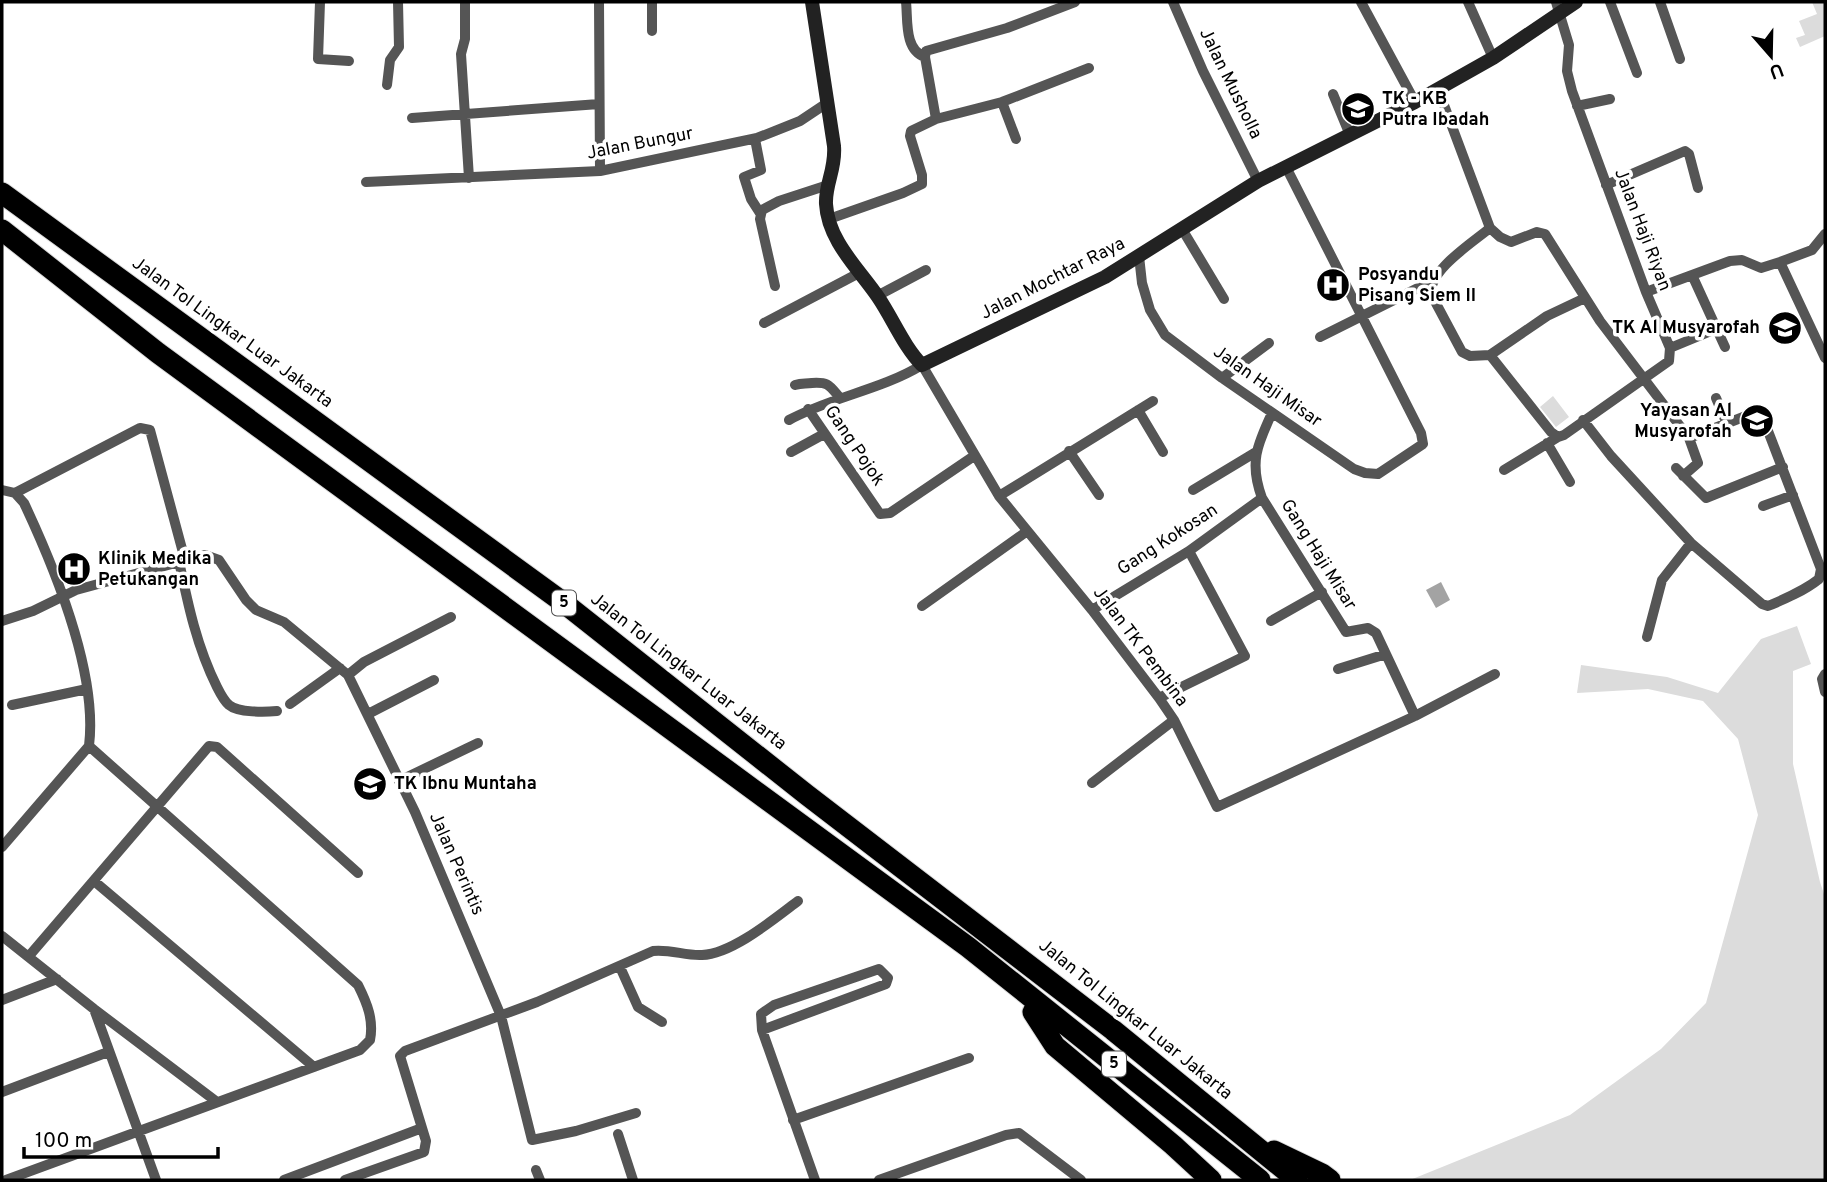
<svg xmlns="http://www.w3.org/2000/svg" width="1827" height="1182" font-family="Overpass,sans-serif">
<rect width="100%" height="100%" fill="#fff"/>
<path fill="#dcdcdc" d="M 1812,2 L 1825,2 L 1825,36 L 1800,47 L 1796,38 L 1805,35 L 1799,21 L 1817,14 Z
M 1553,396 L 1569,417 L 1556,427 L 1540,407 Z
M 1797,626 L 1811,664 L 1793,671 L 1793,764 L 1820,882 L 1825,897 L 1825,1180 L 1410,1180 L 1570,1115 L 1661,1049 L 1706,1003 L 1758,815 L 1738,739 L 1703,701 L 1648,689 L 1577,693 L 1581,665 L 1667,677 L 1718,693 L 1761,639 Z"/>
<path fill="#a3a3a3" d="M 1441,582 L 1450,600 L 1436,608 L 1426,590 Z"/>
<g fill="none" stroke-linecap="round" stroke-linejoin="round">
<g stroke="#dbdbdb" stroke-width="23">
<path id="highway" d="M 2,193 L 564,603 L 807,795 L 1113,1030 L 1297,1180
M 2,230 L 158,353 L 968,947 L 1260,1180
M 1033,1012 L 1055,1046 L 1173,1145 L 1211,1180
M 1274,1151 L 1322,1174 L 1330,1180"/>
</g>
<path stroke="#555" stroke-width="10" d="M 320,2 L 318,59 L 349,61
M 465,2 L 465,39 L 461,54 L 469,178
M 599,2 L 600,171
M 906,2 C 908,20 904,50 925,57
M 1173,2 L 1203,71 L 1258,181
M 1361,2 L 1415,102
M 1468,2 L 1493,58
M 1610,2 L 1637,73
M 1660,2 L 1680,59
M 652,31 L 652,2
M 387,85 L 390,60 L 399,47 L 398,2
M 1438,89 L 1490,228 L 1500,237 L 1511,242 L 1537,232 L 1545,234 L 1600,321 L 1689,438 L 1698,463 L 1683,476
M 1333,94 L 1350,135
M 1002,102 L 1016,139
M 1577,106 L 1610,99
M 412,118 L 599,104
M 936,119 L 1002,102 L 1089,68
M 755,139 L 761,170 L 744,177 L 751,199 L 760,213
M 366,182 L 600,171 L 757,138 L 800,121 L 827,103
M 1606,185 L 1685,151 L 1689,154 L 1698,188
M 829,219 L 903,193 L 922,184 L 922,175 L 910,136 L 911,131 L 936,119 L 925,57 L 926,51 L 1007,28 L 1075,2
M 1490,228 C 1472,243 1429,270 1431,294 L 1462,352 L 1470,356 L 1490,355 L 1551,432 L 1558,437 L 1564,435 L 1669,361 L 1670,348 L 1646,292 L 1572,91 L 1567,71 L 1569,45 L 1556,2
M 1182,229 L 1224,299
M 1139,256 L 1142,283 L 1150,310 L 1165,335 L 1222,378 L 1354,469 L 1365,473 L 1378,474 L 1423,444 L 1421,433 L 1286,167
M 1780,262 L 1825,358
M 1692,275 L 1725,347
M 775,286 L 760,219 L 762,210 L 779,201 L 828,185
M 1646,292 L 1730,261 L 1742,260 L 1761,268 L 1780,262 L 1812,250 L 1825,234
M 877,296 L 926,270
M 764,323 L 859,273
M 1320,337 L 1432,281
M 1670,348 L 1716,329
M 1490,355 L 1547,316 L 1585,298
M 1222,378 L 1269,343
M 795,385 C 802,383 805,384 812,383 C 829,382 829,385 840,398
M 1716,398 L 1727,424
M 808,409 L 880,514 L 890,513 L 974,456
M 1138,410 L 1163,452
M 1272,413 C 1257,445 1249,463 1262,498 L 1346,632 L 1368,628 L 1376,633 L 1415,716
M 789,420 C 831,397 881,390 922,365 L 999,496 L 1092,610 L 1159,698 L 1174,720 L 1217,807 L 1415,716 L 1495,674
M 1583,420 L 1611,456 L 1691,543 L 1762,604 L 1768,606 C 1785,599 1804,591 1819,579 L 1821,569 L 1763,418 L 1756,413 L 1751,414 L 1689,438
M 1547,443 L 1570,482
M 1069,451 L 1099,495
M 791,452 L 824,434
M 1676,468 L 1706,498 L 1783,467
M 1504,470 L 1558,437
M 2,490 L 15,493 L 24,503 C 55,569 98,673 89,746
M 1193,490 L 1256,452
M 15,493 L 140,428 L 150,430 L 185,560
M 999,496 L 1153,401
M 1763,506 L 1793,495
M 179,561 C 188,605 197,647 217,687 C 220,693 224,701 229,705 C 238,713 266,712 277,711
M 922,606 L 1026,532
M 1092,610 L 1189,551 L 1262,498
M 2,621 L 33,611 L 76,590 L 205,555 L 219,560 L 246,600 L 256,610 L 284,622 L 348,675 L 415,812 L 501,1016 L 532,1140 L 576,1131 L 636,1113
M 1271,621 L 1322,592
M 1647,637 L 1662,580 L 1691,543
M 1338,669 L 1386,654
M 1825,674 L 1822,679 L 1825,692
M 348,675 L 364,662 L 451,617
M 1159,698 L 1245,656 L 1189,551
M 290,704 L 340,668
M 12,705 L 87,689
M 368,714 L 434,680
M 399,781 L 478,743
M 1092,783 L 1174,720
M 2,847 L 89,746
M 94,881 L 314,1067
M 2,936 L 94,1009 L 217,1102
M 29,956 L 209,746 L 217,747 L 358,873
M 620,967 L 638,1007 L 662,1022
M 2,1000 L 57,979
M 94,1009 L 156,1180
M 762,1030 L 886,984 L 888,978 L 879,969 L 774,1005 L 761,1014 L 762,1030 L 815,1180
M 2,1092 L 108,1052
M 793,1120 L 969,1058
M 618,1134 L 633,1180
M 536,1170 L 540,1180
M 6,1180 L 360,1050 L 370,1040 C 374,1020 367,1003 358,985 L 89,746
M 284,1180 L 422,1128
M 345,1180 L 424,1152 L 426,1141 L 400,1056 L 405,1051 L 537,1002 L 653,951 C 670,949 686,956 702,955 C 732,954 774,919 798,901
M 879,1180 L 1006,1135 L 1019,1133 L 1081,1180"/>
<path stroke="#222" stroke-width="14" d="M 812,2 L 834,146 C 836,169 825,184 826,204 C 828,241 859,269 878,297 C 893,319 904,347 922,365 L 1105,277 L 1258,181 L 1415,102 L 1493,58 L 1576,2"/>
<use href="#highway" stroke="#000" stroke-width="21"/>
</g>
<defs>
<g id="school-disc" transform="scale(1.75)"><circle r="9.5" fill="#000" stroke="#fff"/><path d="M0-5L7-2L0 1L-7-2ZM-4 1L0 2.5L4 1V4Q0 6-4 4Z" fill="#fff"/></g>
<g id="hospital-disc" transform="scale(1.75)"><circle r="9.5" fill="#000" stroke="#fff"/><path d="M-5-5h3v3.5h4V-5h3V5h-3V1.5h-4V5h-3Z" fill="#fff"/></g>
</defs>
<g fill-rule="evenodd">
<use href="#school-disc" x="1358" y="109"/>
<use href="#hospital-disc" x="1333" y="285"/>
<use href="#school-disc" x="1785" y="328"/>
<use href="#school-disc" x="1757" y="421"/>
<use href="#hospital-disc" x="74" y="569"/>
<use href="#school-disc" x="370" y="784"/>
</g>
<g text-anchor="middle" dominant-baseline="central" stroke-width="7" stroke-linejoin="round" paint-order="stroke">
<g fill="#fff" stroke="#4c4c4c" stroke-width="2">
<rect x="552" y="590.5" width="24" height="25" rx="5"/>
<rect x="1102" y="1051.5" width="24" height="25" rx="5"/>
</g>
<g font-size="16" font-weight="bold" fill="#000">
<text x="564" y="603">5</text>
<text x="1114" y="1064">5</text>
</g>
<g font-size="18" fill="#000" stroke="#fff">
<text transform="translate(1230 84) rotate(64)">Jalan Musholla</text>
<text transform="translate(640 144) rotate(-11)">Jalan Bungur</text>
<text transform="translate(1642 230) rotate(69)">Jalan Haji Riyan</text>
<text transform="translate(1053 279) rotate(-27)">Jalan Mochtar Raya</text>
<text transform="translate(232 333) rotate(36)">Jalan Tol Lingkar Luar Jakarta</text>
<text transform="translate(1267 387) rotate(35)">Jalan Haji Misar</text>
<text transform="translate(854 446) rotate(56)">Gang Pojok</text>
<text transform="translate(1168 540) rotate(-33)">Gang Kokosan</text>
<text transform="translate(1318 555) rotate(58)">Gang Haji Misar</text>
<text transform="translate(1140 647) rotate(53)">Jalan TK Pembina</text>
<text transform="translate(688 672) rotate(38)">Jalan Tol Lingkar Luar Jakarta</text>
<text transform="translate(456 864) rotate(66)">Jalan Perintis</text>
<text transform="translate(1135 1020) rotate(39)">Jalan Tol Lingkar Luar Jakarta</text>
</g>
<g font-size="18" font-weight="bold" fill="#000" stroke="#fff" text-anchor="start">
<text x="1382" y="99">TK - KB<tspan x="1382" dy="21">Putra Ibadah</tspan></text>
<text x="1358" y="275">Posyandu<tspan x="1358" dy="21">Pisang Siem II</tspan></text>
<text x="1760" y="328" text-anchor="end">TK Al Musyarofah</text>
<text x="1732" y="411" text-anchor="end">Yayasan Al<tspan x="1732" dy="21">Musyarofah</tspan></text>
<text x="98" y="559">Klinik Medika<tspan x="98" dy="21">Petukangan</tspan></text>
<text x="394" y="784">TK Ibnu Muntaha</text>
</g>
</g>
<rect width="1827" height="1182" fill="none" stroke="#000000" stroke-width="7"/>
<g transform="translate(1771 56) rotate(160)" stroke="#ffffff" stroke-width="5" paint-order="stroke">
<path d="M0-5L12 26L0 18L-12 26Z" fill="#000000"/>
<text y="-10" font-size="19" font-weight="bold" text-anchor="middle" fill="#000000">U</text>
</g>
<path d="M24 1147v10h194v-10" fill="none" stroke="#000000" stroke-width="3.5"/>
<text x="35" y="1147" font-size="21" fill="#000000" stroke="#ffffff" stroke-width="5" paint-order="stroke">100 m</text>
</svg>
